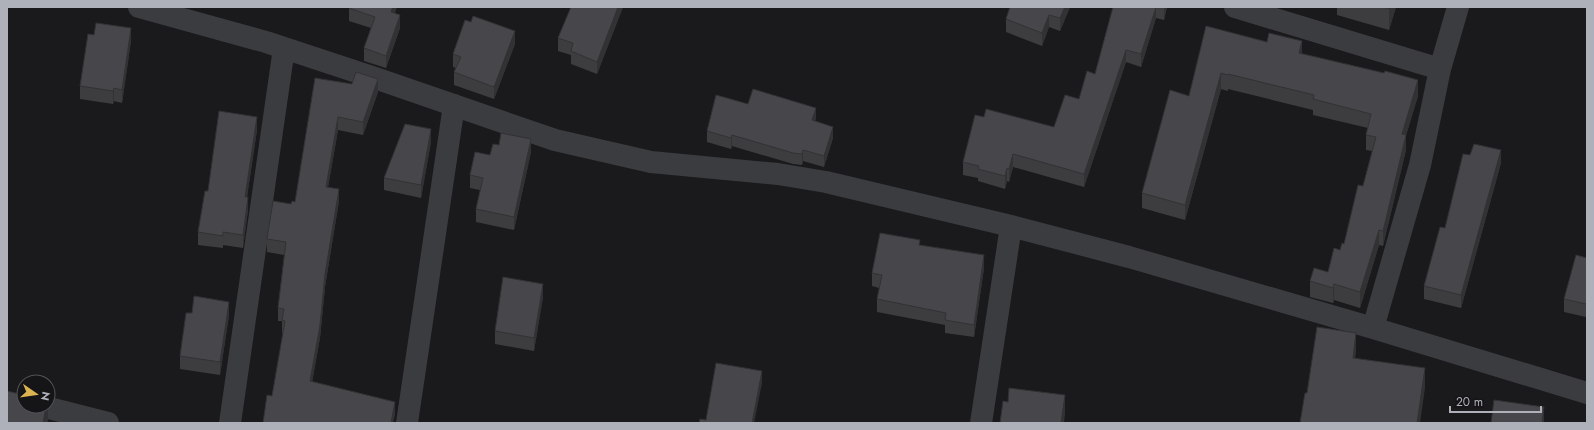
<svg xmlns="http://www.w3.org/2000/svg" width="1594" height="430" font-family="Jost,sans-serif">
<rect width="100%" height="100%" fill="#1a191b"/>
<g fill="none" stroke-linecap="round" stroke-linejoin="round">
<path stroke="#3b3c40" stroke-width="22" d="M 139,7 L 266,42 L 375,78 L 555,140 L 651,162 L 778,174 L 826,182 L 1011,226 L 1129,257 L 1373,328 L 1587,393
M 1235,7 L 1440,69
M 1373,328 L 1420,165 L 1440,69 L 1458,7
M 41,406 L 108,423
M 230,423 L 284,48
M 407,423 L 454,105
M 981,423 L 1011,226"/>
</g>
<path fill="#3d3d40" d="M 571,7 L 623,7 L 597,74 L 571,64 L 571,55 L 558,51 L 558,38 Z
M 1010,7 L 1070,7 L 1060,31 L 1049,27 L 1042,46 L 1006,32 L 1006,19 Z
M 1113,7 L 1167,7 L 1164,20 L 1156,18 L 1141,67 L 1126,62 L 1084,187 L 1013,167 L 1009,182 L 1007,181 L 1005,189 L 978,181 L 978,178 L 963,175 L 963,162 L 984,117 L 1054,127 L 1079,99 L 1095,74 Z
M 1337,7 L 1396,7 L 1389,30 L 1337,15 Z
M 349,8 L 395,14 L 400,28 L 386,68 L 364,61 L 364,48 L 371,28 L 349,21 Z
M 1206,26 L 1302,54 L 1418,96 L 1406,135 L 1406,150 L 1383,246 L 1379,245 L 1360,308 L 1334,300 L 1333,303 L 1310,297 L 1310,281 L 1328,272 L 1344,244 L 1363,186 L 1372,151 L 1366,150 L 1366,135 L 1368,128 L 1313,115 L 1313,110 L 1228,89 L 1228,91 L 1221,89 L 1185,220 L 1142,208 L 1142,193 L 1189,96 Z
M 131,41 L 122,103 L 114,101 L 113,104 L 80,99 L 80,86 Z
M 515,44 L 494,99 L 454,85 L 454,72 L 456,68 L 453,67 L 453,54 Z
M 315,78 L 378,92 L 363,135 L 338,130 L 328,187 L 339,201 L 325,287 L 320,338 L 312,382 L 395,415 L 272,396 L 283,333 L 282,333 L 282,321 L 278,321 L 278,308 L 284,255 L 267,252 L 267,239 L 291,204 L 295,202 Z
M 748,104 L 816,118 L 815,121 L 833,138 L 824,167 L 803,161 L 802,165 L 793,164 L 732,146 L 731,149 L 707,142 L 707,131 Z
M 257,130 L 247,197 L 248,210 L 243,248 L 223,245 L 223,248 L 198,245 L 198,232 L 208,191 Z
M 431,142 L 421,198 L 384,190 L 384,178 Z
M 531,152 L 514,230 L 476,222 L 476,209 L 480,190 L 470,188 L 470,175 L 490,155 Z
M 1501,163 L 1461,308 L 1424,299 L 1424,286 L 1445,228 Z
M 920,245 L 984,268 L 974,337 L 945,333 L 945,325 L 877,312 L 877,299 L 879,288 L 872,286 L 872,273 Z
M 1587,258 L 1586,317 L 1564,312 L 1564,299 Z
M 543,297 L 534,351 L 495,344 L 495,331 Z
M 192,313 L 229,315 L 220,375 L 180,369 L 180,356 Z"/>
<path fill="#323234" d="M 393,7 L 397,7 L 391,25 L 391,12 Z
M 618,7 L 623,7 L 597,74 L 597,62 Z
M 1065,7 L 1070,7 L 1060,31 L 1060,18 Z
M 1156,7 L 1156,18 L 1141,67 L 1141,54 Z
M 1164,7 L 1167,7 L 1164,20 Z
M 1390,7 L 1396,7 L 1389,30 L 1389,9 Z
M 400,15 L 400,28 L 386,68 L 386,56 Z
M 1049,15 L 1049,27 L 1042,46 L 1042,33 Z
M 131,28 L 131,41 L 122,103 L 122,90 Z
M 515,31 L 515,44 L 494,99 L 494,87 Z
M 1302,41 L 1302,56 L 1299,53 Z
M 1126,50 L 1126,62 L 1084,187 L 1084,174 Z
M 1221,73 L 1221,89 L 1185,220 L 1185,205 Z
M 378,79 L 378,92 L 363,135 L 363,122 Z
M 1418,80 L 1418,96 L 1402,149 L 1402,134 Z
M 114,88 L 114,101 L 113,104 L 113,91 Z
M 816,108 L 816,118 L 812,131 L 812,120 Z
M 257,117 L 257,130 L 245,210 L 245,197 Z
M 338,117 L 338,130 L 326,199 L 326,187 Z
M 833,127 L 833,138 L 824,167 L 824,156 Z
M 431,129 L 431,142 L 421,198 L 421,185 Z
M 732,135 L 732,146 L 731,149 L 731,138 Z
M 1406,135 L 1406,150 L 1383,246 L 1383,231 Z
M 531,139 L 531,152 L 514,230 L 514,217 Z
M 803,150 L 803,161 L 802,165 L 802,154 Z
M 1501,150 L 1501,163 L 1461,308 L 1461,295 Z
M 1013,154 L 1013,167 L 1009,182 L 1009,169 Z
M 1007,168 L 1007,181 L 1005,189 L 1005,176 Z
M 339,189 L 339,201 L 325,287 L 320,338 L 310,394 L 310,381 L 325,274 Z
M 248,197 L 248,210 L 243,248 L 243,235 Z
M 1379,230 L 1379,245 L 1360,308 L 1360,292 Z
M 984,255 L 984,268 L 974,337 L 974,325 Z
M 543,284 L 543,297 L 534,351 L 534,338 Z
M 1334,284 L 1334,300 L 1333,303 L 1333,288 Z
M 229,302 L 229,315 L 220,375 L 220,362 Z
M 1587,302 L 1587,315 L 1586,317 L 1586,304 Z
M 1356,333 L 1356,352 L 1353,377 L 1353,358 Z
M 1425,368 L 1425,388 L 1420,423 L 1417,423 Z
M 762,371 L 762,383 L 754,423 L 752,423 Z
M 1065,395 L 1065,414 L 1064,423 L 1061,423 Z
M 395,402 L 395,415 L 393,423 L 391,423 Z
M 46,406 L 48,406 L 48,421 L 47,423 L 43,423 Z
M 1544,407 L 1544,423 L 1542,423 Z"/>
<path fill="#47474b" stroke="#323234" d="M 349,7 L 393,7 L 391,12 L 400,15 L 386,56 L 364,48 L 375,17 L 349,8 Z
M 571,7 L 618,7 L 597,62 L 571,51 L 573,43 L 558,38 Z
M 1010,7 L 1065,7 L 1060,18 L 1049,15 L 1042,33 L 1006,19 Z
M 1113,7 L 1156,7 L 1141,54 L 1126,50 L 1084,174 L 1013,154 L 1009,169 L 1007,168 L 1005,176 L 978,169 L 979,166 L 963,162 L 975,115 L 984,117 L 986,109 L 1054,127 L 1065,95 L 1079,99 L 1087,71 L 1095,74 Z
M 1383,7 L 1390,7 L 1389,9 Z
M 473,16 L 515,31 L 494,87 L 454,72 L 461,57 L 453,54 L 465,20 L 471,22 Z
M 96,23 L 131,28 L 122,90 L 114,88 L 113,91 L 80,86 L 88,34 L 94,35 Z
M 1206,26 L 1267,42 L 1269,33 L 1302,41 L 1299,53 L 1384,73 L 1385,71 L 1418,80 L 1402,134 L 1406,135 L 1383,231 L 1379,230 L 1360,292 L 1334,284 L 1333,288 L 1310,281 L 1314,268 L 1328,272 L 1334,248 L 1340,250 L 1342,243 L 1344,244 L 1358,185 L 1363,186 L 1376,137 L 1366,135 L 1371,114 L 1313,99 L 1314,95 L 1228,74 L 1228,75 L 1221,73 L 1185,205 L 1142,193 L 1170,90 L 1189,96 Z
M 356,72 L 378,79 L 363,122 L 338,117 L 326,187 L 339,189 L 325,274 L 320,325 L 310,381 L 395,402 L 391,423 L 263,423 L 267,395 L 272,396 L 285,321 L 282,320 L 284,309 L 278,308 L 286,242 L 267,239 L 273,201 L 291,204 L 292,201 L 295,202 L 315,78 L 352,84 Z
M 753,89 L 816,108 L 812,120 L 833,127 L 824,156 L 803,150 L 802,154 L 793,153 L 732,135 L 731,138 L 707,131 L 716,95 L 748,104 Z
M 219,111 L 257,117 L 245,197 L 248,197 L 243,235 L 223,232 L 223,236 L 198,232 L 205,191 L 208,191 Z
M 405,124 L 431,129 L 421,185 L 384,178 Z
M 501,133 L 531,139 L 514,217 L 476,209 L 483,178 L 470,175 L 475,152 L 490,155 L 493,144 L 499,145 Z
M 1474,144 L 1501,150 L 1461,295 L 1424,286 L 1440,227 L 1445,228 L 1463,154 L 1470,155 Z
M 880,233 L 920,240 L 919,245 L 984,255 L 974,325 L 945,320 L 946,313 L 877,299 L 882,275 L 872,273 Z
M 1576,255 L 1587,258 L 1587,302 L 1586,304 L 1564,299 Z
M 503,277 L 543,284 L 534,338 L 495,331 Z
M 194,296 L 229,302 L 220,362 L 180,356 L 186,313 L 192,313 Z
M 1317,327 L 1356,333 L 1353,358 L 1425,368 L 1417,423 L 1300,423 L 1305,393 L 1307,393 Z
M 716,363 L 762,371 L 752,423 L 699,423 L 700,419 L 706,420 Z
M 1009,388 L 1065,395 L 1061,423 L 1000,423 L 1003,401 L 1008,402 Z
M 7,391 L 24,395 L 24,406 L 46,406 L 43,423 L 7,423 Z
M 1494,400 L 1544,407 L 1542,423 L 1491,423 Z"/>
<rect width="1594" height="430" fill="none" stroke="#aeb1b9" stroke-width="16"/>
<g transform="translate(36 394) rotate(103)"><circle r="19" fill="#151416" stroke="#525357"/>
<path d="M0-3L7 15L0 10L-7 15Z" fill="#dcb351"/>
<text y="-6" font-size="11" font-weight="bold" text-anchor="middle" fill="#aeb1b9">N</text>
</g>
<path d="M1450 406v6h91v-6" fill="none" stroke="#aeb1b9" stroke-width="2"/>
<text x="1456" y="406" font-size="12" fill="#aeb1b9" stroke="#151416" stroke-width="3" paint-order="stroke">20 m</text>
</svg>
